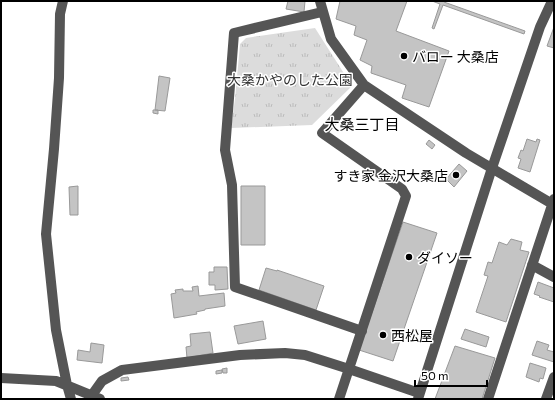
<svg xmlns="http://www.w3.org/2000/svg" width="555" height="400" font-family="Commissioner,'Noto Sans JP',sans-serif">
<defs>
<pattern id="park-tufts" width="24" height="20" patternUnits="userSpaceOnUse"><rect width="24" height="20" fill="#dcdcdc"/><path d="M3 7l-1-3M5 7V3M7 7l1-3M15 17l-1-3M17 17v-4M19 17l1-3" fill="none" stroke="#bbb"/></pattern>
</defs>
<rect width="100%" height="100%" fill="#fff"/>
<path fill="url(#park-tufts)" d="M 315,28 L 352,86 L 312,125 L 231,128 L 235,99 L 240,44 L 246,38 Z"/>
<path fill="#c4c4c4" stroke="#999" d="M 288,1 L 305,1 L 304,12 L 286,9 Z
M 340,1 L 407,1 L 396,31 L 449,51 L 429,107 L 402,98 L 406,85 L 371,73 L 372,66 L 360,60 L 367,40 L 354,35 L 356,26 L 336,19 Z
M 432,1 L 444,1 L 444,2 L 525,31 L 524,34 L 443,5 L 434,29 L 432,28 L 440,4 Z
M 554,27 L 554,48 L 547,46 Z
M 159,76 L 170,78 L 165,111 L 155,110 Z
M 153,110 L 158,110 L 158,114 L 153,113 Z
M 527,139 L 536,142 L 537,139 L 540,140 L 530,172 L 518,168 L 521,159 L 518,158 L 521,150 L 523,151 Z
M 429,140 L 435,145 L 432,149 L 426,144 Z
M 459,164 L 467,171 L 454,187 L 446,179 Z
M 78,186 L 78,215 L 70,215 L 69,187 Z
M 241,186 L 265,186 L 265,245 L 241,245 Z
M 403,222 L 437,233 L 393,361 L 359,350 Z
M 511,239 L 522,242 L 520,250 L 529,252 L 506,322 L 476,312 L 488,276 L 484,275 L 488,262 L 492,263 L 499,242 L 507,245 Z
M 214,267 L 227,267 L 228,289 L 215,290 L 215,285 L 209,285 L 209,272 L 214,272 Z
M 266,268 L 277,271 L 277,270 L 324,286 L 316,310 L 259,290 Z
M 538,282 L 554,288 L 554,302 L 539,297 L 540,296 L 534,294 Z
M 198,286 L 199,296 L 224,293 L 225,306 L 205,309 L 205,310 L 196,312 L 197,314 L 174,318 L 171,294 L 176,293 L 175,290 L 183,289 L 183,291 L 193,291 L 192,287 Z
M 263,321 L 266,339 L 238,344 L 234,326 Z
M 465,329 L 489,337 L 486,347 L 461,339 Z
M 210,332 L 213,353 L 187,358 L 186,347 L 191,346 L 190,334 Z
M 537,341 L 549,345 L 547,350 L 554,352 L 554,362 L 532,355 Z
M 91,343 L 104,345 L 102,363 L 77,360 L 78,350 L 90,352 Z
M 455,346 L 495,358 L 482,399 L 435,399 Z
M 530,363 L 546,368 L 543,379 L 540,378 L 539,382 L 526,377 Z
M 227,368 L 227,373 L 223,373 L 222,369 Z
M 222,370 L 222,373 L 216,374 L 216,371 Z
M 128,377 L 129,380 L 121,381 L 121,378 Z"/>
<g fill="none" stroke-linecap="round" stroke-linejoin="round">
<path stroke="#555" stroke-width="10" d="M 63,1 L 60,14 L 59,78 L 54,149 L 46,234 L 56,330 L 67,385 L 71,399
M 320,1 L 331,39 L 364,85
M 322,12 L 234,33 L 225,150 L 232,185 L 235,287 L 362,331
M 532,265 L 554,277
M 1,378 L 56,381 L 100,399
M 92,395 L 102,381 L 122,370 L 240,355 L 285,353 L 305,355 L 349,369 L 419,393
M 339,399 L 406,196 L 402,189 L 322,133 L 364,85 L 466,153 L 554,205
M 418,399 L 492,168 L 540,27 L 552,1
M 488,399 L 554,199
M 546,399 L 554,377"/>
</g>
<g fill="#000" stroke="#fff" stroke-width="1.5">
<circle cx="404" cy="56" r="4"/>
<circle cx="456" cy="175" r="4"/>
<circle cx="409" cy="257" r="4"/>
<circle cx="383" cy="335" r="4"/>
</g>
<g text-anchor="middle" dominant-baseline="central" stroke-width="3" stroke-linejoin="round" paint-order="stroke">
<g font-size="14" fill="#000" stroke="#fff" text-anchor="start">
<text x="412" y="56">バロー 大桑店</text>
<text x="448" y="175" text-anchor="end">すき家 金沢大桑店</text>
<text x="417" y="257">ダイソー</text>
<text x="391" y="335">西松屋</text>
</g>
<g font-size="14" fill="#333" stroke="#fff">
<text x="290" y="79">大桑かやのした公園</text>
</g>
<g font-size="15" fill="#000" stroke="#fff">
<text x="362" y="124">大桑三丁目</text>
</g>
</g>
<rect width="555" height="400" fill="none" stroke="#000000" stroke-width="4"/>
<path d="M415 380v6h72v-6" fill="none" stroke="#000000" stroke-width="2"/>
<text x="421" y="380" font-size="12" fill="#000000" stroke="#ffffff" stroke-width="3" paint-order="stroke">50 m</text>
</svg>
